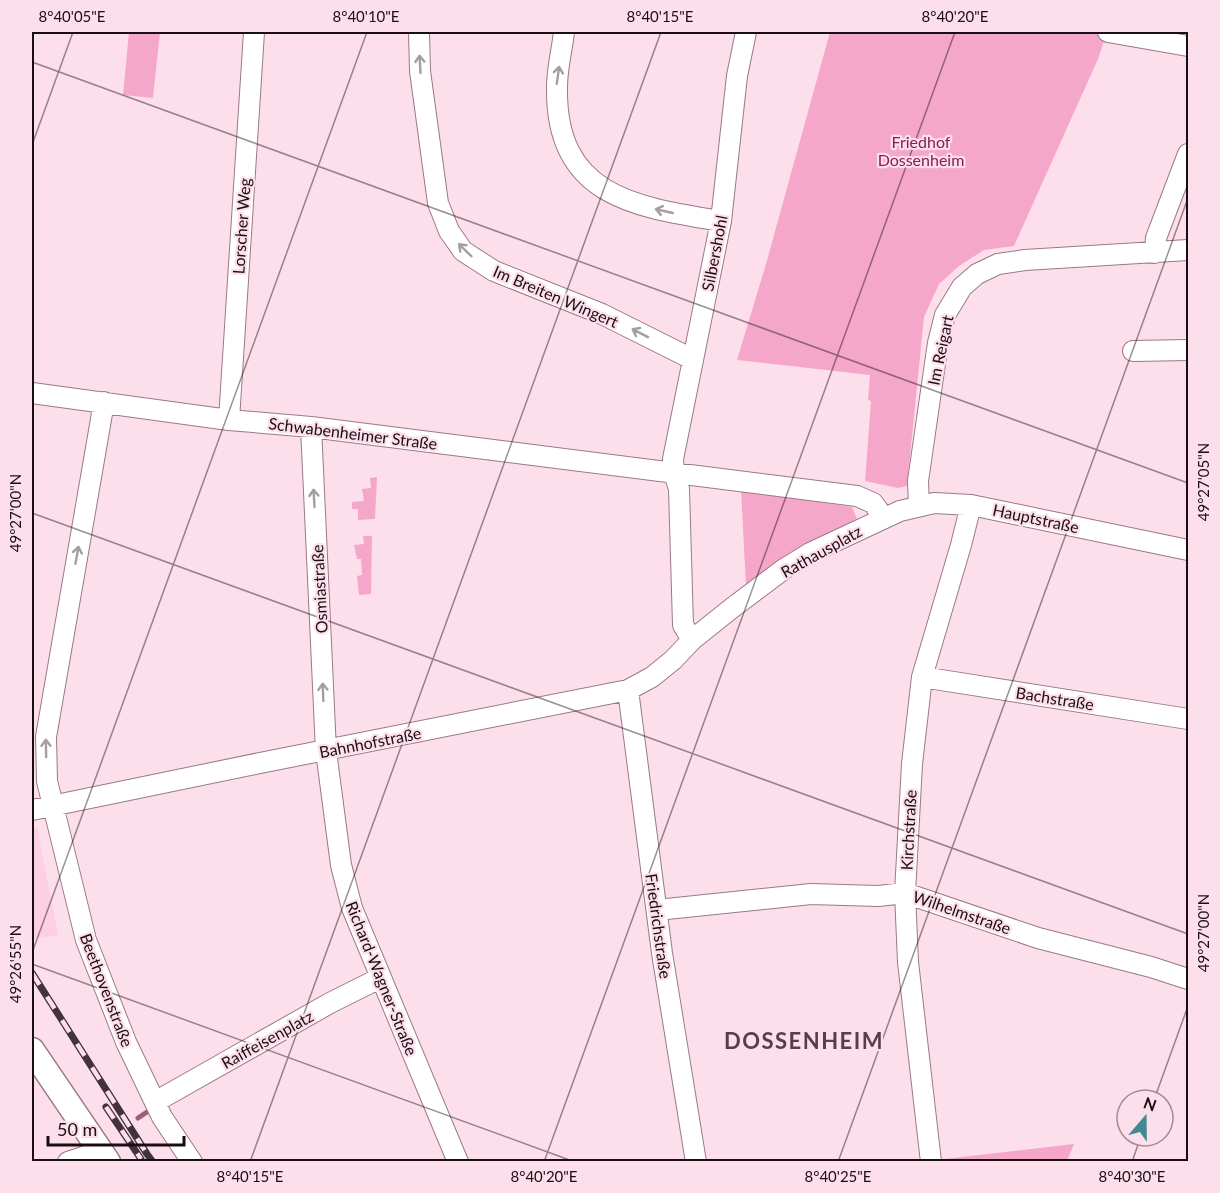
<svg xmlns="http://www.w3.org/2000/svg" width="1220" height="1193" font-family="Lato,sans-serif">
<rect width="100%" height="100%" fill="#fddfeb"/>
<path fill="#fccfe2" d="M 37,827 L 58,935 L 32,939 L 32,829 Z"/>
<path fill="#f5a7ca" d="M 129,32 L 160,32 L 153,98 L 123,95 Z
M 830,32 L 1107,32 L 1098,59 L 1014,246 L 984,250 L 959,266 L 939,284 L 924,317 L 907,486 L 898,488 L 865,481 L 871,401 L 868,400 L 870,375 L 737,360 L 766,264 Z
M 377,477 L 375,519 L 358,520 L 358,509 L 352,509 L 352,502 L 364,501 L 362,489 L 371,488 L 370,478 Z
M 741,490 L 852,507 L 857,519 L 797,550 L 746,586 Z
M 363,536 L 372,536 L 371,594 L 359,595 L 357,576 L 362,575 L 361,559 L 357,559 L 354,545 L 364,544 Z
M 1074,1144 L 1067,1161 L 944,1162 L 944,1159 Z"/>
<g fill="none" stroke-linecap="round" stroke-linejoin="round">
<path stroke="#9d5e7c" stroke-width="5" d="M 138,1118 L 147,1112"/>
<g stroke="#9a7987" stroke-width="22">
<path id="minor" d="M 419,32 L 420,71 L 438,203 L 449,231 L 463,251 L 494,271 L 602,314 L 692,359
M 564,32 C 562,50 557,68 557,87 C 555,196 634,207 721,221
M 1108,32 L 1188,46
M 1155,253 L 1156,238 L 1188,154
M 1133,351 L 1188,350
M 32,393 L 229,420 L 311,427 L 857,496 L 873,503 L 884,518
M 104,402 L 46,737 L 47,781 L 86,940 L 126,1042 L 162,1117 L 192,1162
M 229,420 L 254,32
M 311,427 L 326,751 L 341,865 L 352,908 L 458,1162
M 919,506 L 918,481 L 938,343 L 945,315 L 962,287 L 977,274 L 998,264 L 1025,260 L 1188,250
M 692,640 L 683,625 L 679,489 L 674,473 L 673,459 L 721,221 L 737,76 L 746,32
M 922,677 L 1188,719
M 628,690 L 662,953 L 696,1162
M 32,810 L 265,762 L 628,690 L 652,677 L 673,660 L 692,640 L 732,608 L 784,569 L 810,553 L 900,511 L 934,503 L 971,505 L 1188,550
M 657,910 L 811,894 L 878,896 L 905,893 L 1038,938 L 1151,967 L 1188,979
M 155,1102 L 330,1003 L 380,978
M 68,1162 L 101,1151
M 931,1162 L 908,962 L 905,893 L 912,764 L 922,677 L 961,545 L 971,505"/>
</g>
<g stroke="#9a7987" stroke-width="27">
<path id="major" d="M 32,1050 L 108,1162"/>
</g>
<use href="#minor" stroke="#fff" stroke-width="20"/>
<use href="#major" stroke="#fff" stroke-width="24"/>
<g stroke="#42333a" stroke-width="7">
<path id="rail" d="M 32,973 L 147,1154 L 153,1162
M 106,1107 L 141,1159"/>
</g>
<use href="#rail" stroke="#fddfeb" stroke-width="4.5" stroke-dasharray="14" stroke-linecap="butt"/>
</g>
<defs><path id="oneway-shaft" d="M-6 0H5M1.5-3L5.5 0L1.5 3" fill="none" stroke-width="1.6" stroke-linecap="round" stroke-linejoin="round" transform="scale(1.5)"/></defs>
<g stroke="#a39fa1">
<use href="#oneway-shaft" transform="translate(420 64) rotate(-93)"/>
<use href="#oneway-shaft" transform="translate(558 75) rotate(-82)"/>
<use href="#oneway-shaft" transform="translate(664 211) rotate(-167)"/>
<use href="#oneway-shaft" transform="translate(465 250) rotate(-136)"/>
<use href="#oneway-shaft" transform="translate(640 333) rotate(-153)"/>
<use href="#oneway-shaft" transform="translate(314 498) rotate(-93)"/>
<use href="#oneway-shaft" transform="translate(77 555) rotate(-80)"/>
<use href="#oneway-shaft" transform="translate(323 692) rotate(-92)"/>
<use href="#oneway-shaft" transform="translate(46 748) rotate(-91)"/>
</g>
<path fill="none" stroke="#1a0e14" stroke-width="1.5" stroke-opacity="0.45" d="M 32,62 L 1188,483M 32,145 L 73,32M 32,513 L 1188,934M 32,953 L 367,32M 32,964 L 575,1162M 1154,1100 L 1188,1006M 250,1162 L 661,32M 544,1162 L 955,32M 838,1162 L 1188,198M 1132,1162 L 1141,1136"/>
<g text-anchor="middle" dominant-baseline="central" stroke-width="4.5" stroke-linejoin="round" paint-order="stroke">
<g font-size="16" fill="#841f58" stroke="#fddfeb">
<text x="921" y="141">Friedhof<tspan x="921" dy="18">Dossenheim</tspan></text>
</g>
<g font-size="16" fill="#1a0e14" stroke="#fddfeb">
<text transform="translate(241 226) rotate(-86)">Lorscher Weg</text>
<text transform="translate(714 253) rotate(-79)">Silbershohl</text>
<text transform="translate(556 296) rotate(23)">Im Breiten Wingert</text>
<text transform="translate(940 350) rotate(-78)">Im Reigart</text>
<text transform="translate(353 433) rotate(7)">Schwabenheimer Straße</text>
<text transform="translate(1036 518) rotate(12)">Hauptstraße</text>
<text transform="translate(821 551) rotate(-29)">Rathausplatz</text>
<text transform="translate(319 589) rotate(-93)">Osmiastraße</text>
<text transform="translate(1055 698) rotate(9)">Bachstraße</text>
<text transform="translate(370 742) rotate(-11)">Bahnhofstraße</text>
<text transform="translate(908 830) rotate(-87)">Kirchstraße</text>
<text transform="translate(962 912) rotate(19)">Wilhelmstraße</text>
<text transform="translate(659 926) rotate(82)">Friedrichstraße</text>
<text transform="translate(382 978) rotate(68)">Richard-Wagner-Straße</text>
<text transform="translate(107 990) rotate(69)">Beethovenstraße</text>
<text transform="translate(267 1039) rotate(-29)">Raiffeisenplatz</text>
</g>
<g font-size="22" font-weight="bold" letter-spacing="1.5" fill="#5a3d4a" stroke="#fddfeb">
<text x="804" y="1040">DOSSENHEIM</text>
</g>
</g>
<rect width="1220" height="1193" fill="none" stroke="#fddfeb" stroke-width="66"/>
<g transform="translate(1145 1118) rotate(20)"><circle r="28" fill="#fddfeb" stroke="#a28b95" stroke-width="1.5"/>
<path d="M0-4.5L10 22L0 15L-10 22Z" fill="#428a8f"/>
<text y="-9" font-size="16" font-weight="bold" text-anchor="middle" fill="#1a0e14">N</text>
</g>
<path d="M48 1136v9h136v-9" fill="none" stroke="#1a0e14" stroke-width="3"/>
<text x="57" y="1136" font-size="18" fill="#1a0e14" stroke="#fddfeb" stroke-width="4.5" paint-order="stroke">50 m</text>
<rect x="33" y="33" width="1154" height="1127" fill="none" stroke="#1a0e14" stroke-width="2"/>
<g font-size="15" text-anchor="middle" fill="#1a0e14">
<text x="72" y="22">8°40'05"E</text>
<text x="366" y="22">8°40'10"E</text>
<text x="660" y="22">8°40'15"E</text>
<text x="955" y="22">8°40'20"E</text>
<text transform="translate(1204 482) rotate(-90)" y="5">49°27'05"N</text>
<text transform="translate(16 513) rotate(-90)" y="5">49°27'00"N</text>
<text transform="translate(1204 933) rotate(-90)" y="5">49°27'00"N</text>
<text transform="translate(16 964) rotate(-90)" y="5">49°26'55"N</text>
<text x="250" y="1182">8°40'15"E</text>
<text x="544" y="1182">8°40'20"E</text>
<text x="838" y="1182">8°40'25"E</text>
<text x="1132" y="1182">8°40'30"E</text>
</g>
</svg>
